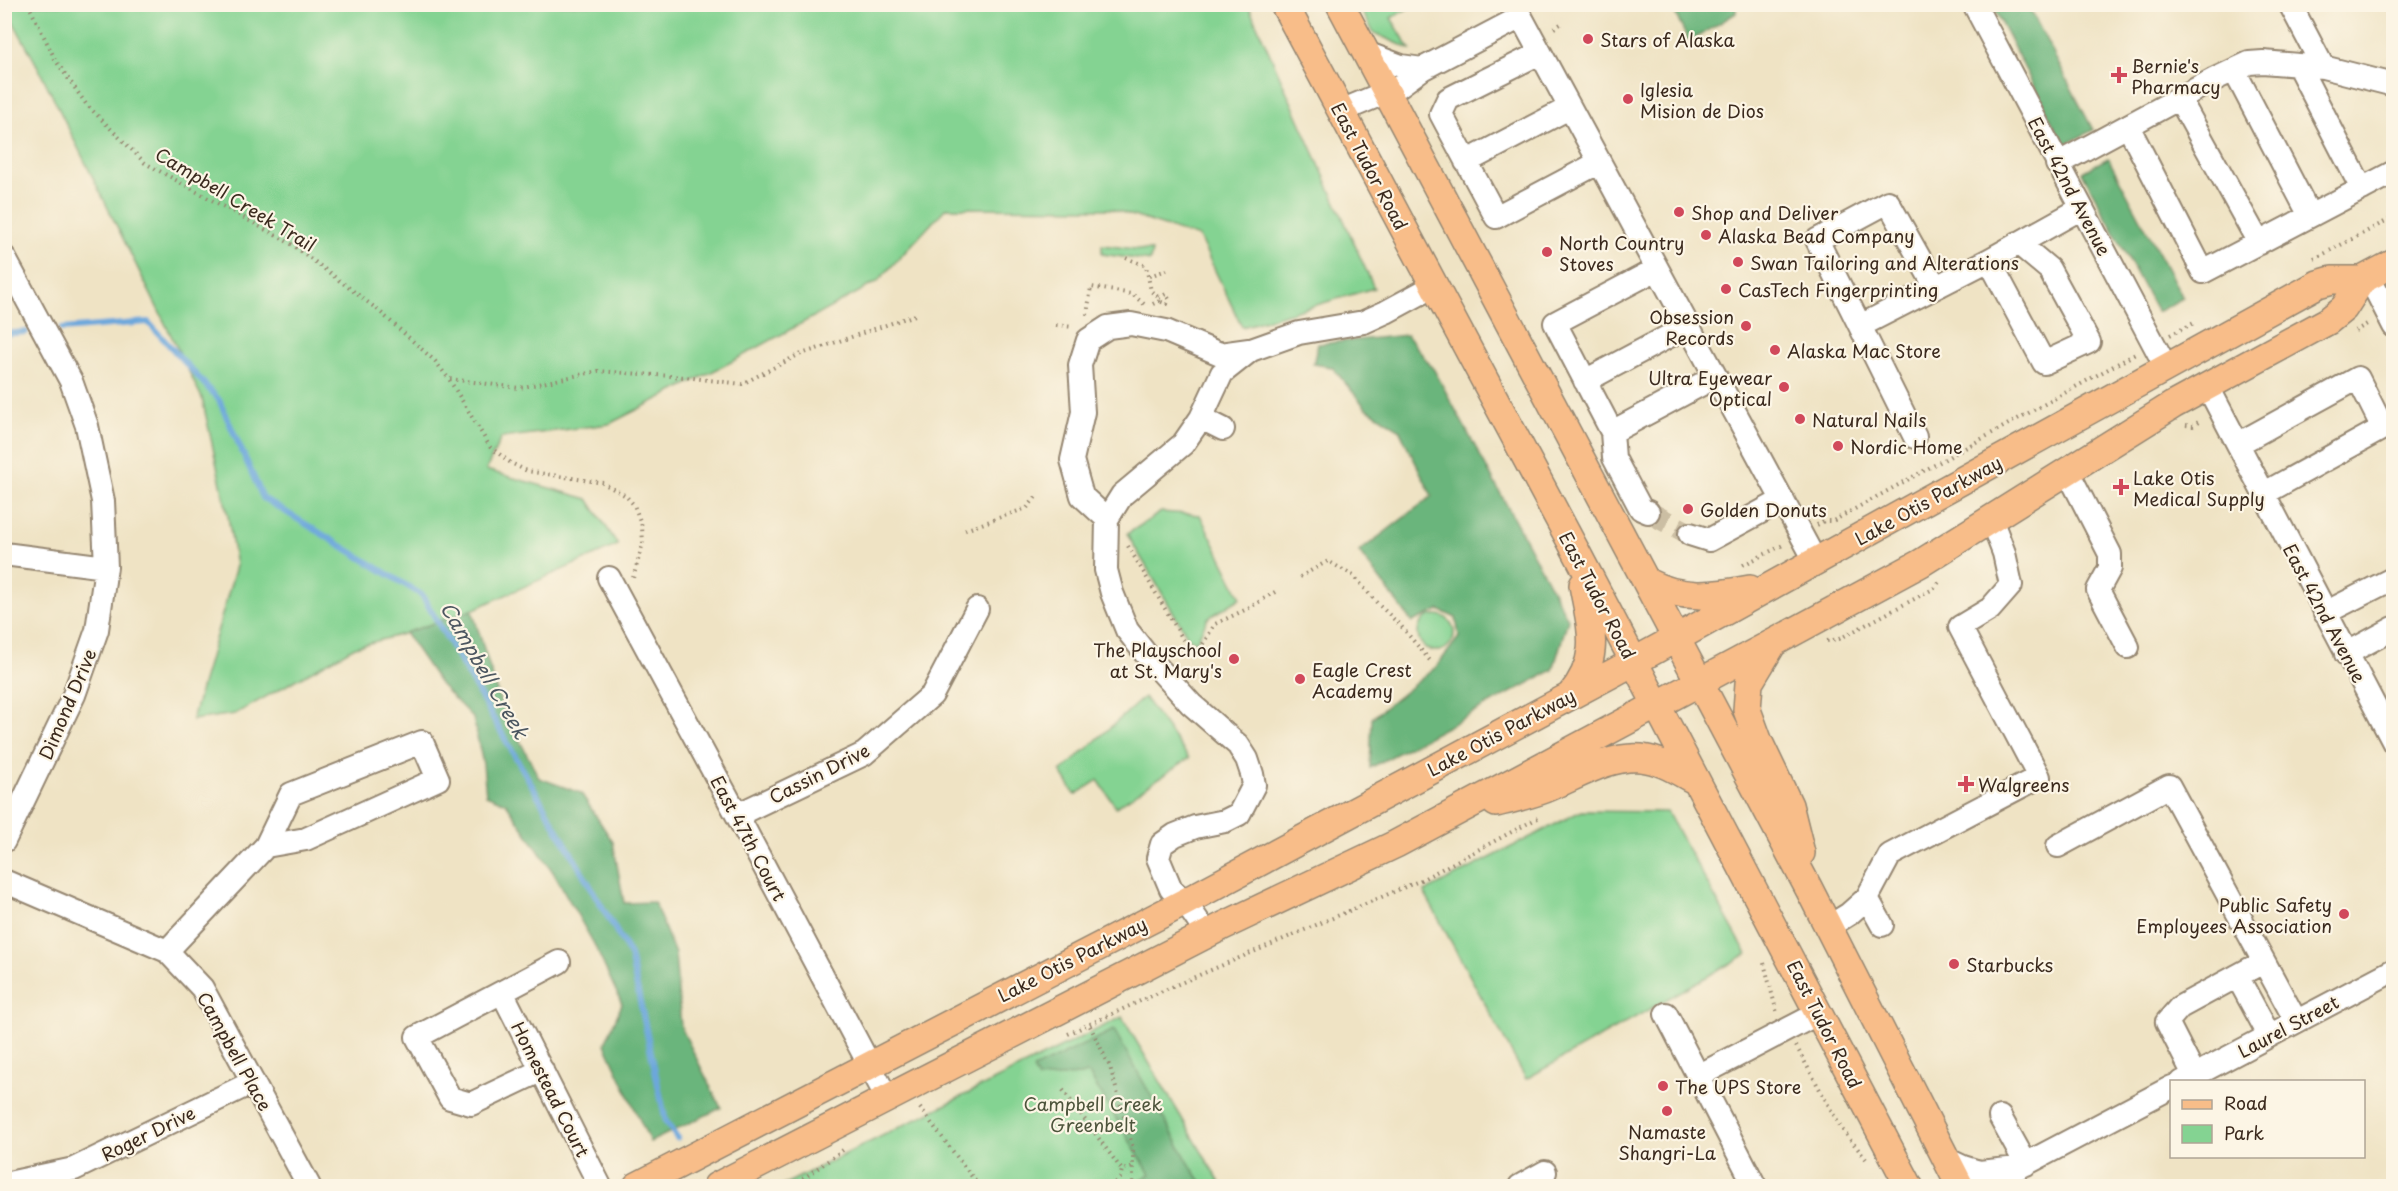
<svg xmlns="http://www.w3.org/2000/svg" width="2398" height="1191" font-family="'Playpen Sans',sans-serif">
<rect width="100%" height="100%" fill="#fcf5e5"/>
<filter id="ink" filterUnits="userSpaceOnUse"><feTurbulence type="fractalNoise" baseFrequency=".0167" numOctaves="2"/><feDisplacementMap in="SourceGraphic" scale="12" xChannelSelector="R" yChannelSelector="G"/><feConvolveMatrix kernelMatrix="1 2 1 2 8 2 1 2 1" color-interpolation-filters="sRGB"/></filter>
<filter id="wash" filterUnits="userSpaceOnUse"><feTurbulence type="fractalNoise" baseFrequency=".008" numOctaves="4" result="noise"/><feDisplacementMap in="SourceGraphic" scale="24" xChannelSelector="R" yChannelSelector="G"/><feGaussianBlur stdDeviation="1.35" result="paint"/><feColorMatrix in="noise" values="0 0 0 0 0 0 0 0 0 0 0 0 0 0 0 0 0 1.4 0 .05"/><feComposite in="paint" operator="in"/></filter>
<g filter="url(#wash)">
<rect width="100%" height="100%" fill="#efe3c4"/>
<path fill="#84d392" stroke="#607e58" stroke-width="1.5" d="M 4,5 L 1248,5 L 1374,288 L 1242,327 L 1199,237 L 1112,209 L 946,208 L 877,282 L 733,361 L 609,424 L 501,438 L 486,470 L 588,499 L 618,545 L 472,610 L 421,629 L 355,647 L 235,714 L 192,720 L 236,566 L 228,516 L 202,398 L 39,69 Z
M 1358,5 L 1414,5 L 1391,18 L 1410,49 L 1374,33 Z
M 1102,245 L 1152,251 L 1150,261 L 1102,254 Z
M 1161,512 L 1200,515 L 1241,598 L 1208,618 L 1196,642 L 1189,639 L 1127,534 Z
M1418 633a18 18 0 1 1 36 0a18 18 0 1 1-36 0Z
M 1144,697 L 1189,758 L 1116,807 L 1098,780 L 1075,795 L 1061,772 Z
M 1581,811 L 1667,812 L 1747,954 L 1526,1079 L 1424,892 Z
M 1122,1017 L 1222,1186 L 781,1186 Z"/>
<path fill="#6bb57c" stroke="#53704d" stroke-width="1.5" d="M 1671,5 L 1736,5 L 1736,13 L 1689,42 Z
M 1992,5 L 2028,5 L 2093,130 L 2064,145 Z
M 2108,158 L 2183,298 L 2157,312 L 2082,172 Z
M 1407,335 L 1434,370 L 1568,619 L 1553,670 L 1370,768 L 1372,718 L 1436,667 L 1459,637 L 1456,618 L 1439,610 L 1412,622 L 1359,552 L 1432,496 L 1399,429 L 1366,408 L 1332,367 L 1313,364 L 1318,344 Z
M 472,610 L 501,704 L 539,778 L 581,793 L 613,842 L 624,903 L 654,902 L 675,954 L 681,1027 L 721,1108 L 650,1142 L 605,1044 L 622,1004 L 594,944 L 553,872 L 506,803 L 486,795 L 483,764 L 473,718 L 440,684 L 405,633 Z
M 1114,1030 L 1193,1170 L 1204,1186 L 1130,1186 L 1150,1174 L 1089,1074 L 1038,1079 L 1033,1069 Z"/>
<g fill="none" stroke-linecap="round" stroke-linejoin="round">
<path stroke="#6ca7dc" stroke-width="6" d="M 62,329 L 148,322 L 219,400 L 263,498 L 422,595 L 630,955 L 666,1122 L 677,1138
M 4,334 L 26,332"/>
</g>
</g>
<g filter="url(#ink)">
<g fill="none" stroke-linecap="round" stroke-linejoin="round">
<path stroke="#cbbea3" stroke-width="22" stroke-dasharray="22 11" stroke-linecap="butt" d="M 1648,512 L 1690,534"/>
<g stroke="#958671" stroke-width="26">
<path id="minor" d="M 1974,4 L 2166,367
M 2290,4 L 2323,67
M 1366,53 L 1401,66 L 1422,69
M 1540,53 L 1448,99 L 1441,114 L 1496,217 L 1598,163
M 2298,65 L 2362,189
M 2234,70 L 2310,216
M 2179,98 L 2259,243
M 1341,111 L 1396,88 L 1422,69 L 1521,17 L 1816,562
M 2128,126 L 2203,272 L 2394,172
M 1466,162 L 1569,108
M 2057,164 L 2215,79 L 2249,63 L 2263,62 L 2323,67 L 2394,85
M 4,257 L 71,381 L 87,426 L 103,501 L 106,567 L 97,630 L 74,695 L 4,841
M 1989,260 L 2044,363 L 2089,342 L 2049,269 L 2018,243
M 1657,269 L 1555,323 L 1612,432 L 1715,377
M 2369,277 L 2394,326
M 1935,286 L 1888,202 L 1817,240 L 1860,326 L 1989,260 L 2082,208
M 1860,326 L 1915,437
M 1585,381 L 1688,326
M 2208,387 L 2394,743
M 1201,418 L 1223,429
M 1612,432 L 1614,458 L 1641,509 L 1648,512
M 2238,444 L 2358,378 L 2383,428 L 2263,494
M 2067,470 L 2110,554 L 2110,568 L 2098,590 L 2128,647
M 1107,519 L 1082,496 L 1072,460 L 1083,412 L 1080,365 L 1088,340 L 1108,327 L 1131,324 L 1166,331 L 1220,354 L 1249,350
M 1690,534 L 1709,540 L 1783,500
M 4,554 L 106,567
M 609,578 L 737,815 L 887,1098
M 2325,613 L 2394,578
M 2346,654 L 2394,628
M 737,815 L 864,754 L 932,695 L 977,609
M 2058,846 L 2169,786 L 2296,1021
M 4,881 L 167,951 L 202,988 L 309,1186
M 1867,898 L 1882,925
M 1828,927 L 1849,914 L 1867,898 L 1890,855 L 2039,777 L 1960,627 L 1990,609 L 2011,585 L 2004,553 L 1991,519
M 1207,934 L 1185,902 L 1171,889 L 1158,858 L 1162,844 L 1175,835 L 1195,827 L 1225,821 L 1239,814 L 1254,785 L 1252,774 L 1247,759 L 1238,745 L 1191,704 L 1149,658 L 1127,630 L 1112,593 L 1106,570 L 1107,519 L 1122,495 L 1183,444 L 1201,418 L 1222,373 L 1251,350 L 1299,333 L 1364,322 L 1386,312 L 1434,286
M 167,951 L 266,846 L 291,794 L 422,742 L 438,779 L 306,839 L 266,846
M 2237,976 L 2269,1035
M 502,992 L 600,1186
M 1666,1014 L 1755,1186
M 542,1070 L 471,1104 L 450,1098 L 417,1037 L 559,962
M 2194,1075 L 2167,1022 L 2180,1007 L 2263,962
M 1698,1076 L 1819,1013
M 2182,1082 L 2394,970
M 2000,1117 L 2026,1164
M 1946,1159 L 1963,1167 L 1979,1172 L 2018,1168 L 2172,1087
M 4,1184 L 74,1169 L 253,1082
M 1520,1186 L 1545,1172"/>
</g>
<g stroke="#958671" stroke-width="30">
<path id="major" d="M 1284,4 L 1578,555 L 1909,1186
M 1340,4 L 1809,889 L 1960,1186
M 1647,582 C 1681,600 1713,596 1750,589
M 1772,645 L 1749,683 L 1747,710 L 1758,740 L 1789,805 L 1801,853
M 1570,696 C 1602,658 1591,629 1583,585
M 1496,803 C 1512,799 1529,795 1545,789 C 1574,778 1608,755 1641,758 C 1661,760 1679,772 1696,781
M 637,1186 L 1185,902 L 1615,672 L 2318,284 L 2332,280 L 2362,280
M 717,1186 L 1223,926 L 1396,844 L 1773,643 L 1921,563 L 2173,405 L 2328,321 L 2344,308 L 2362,280 L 2394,263"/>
</g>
<path stroke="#958671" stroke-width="4" stroke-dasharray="1.5 4.5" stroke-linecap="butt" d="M 28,4 L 56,61 L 86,104 L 145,163 L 293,245 L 378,310 L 435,361 L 449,379 L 490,447 L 511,463 L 527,471 L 603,483 L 626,496 L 634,505 L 642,526 L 643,543 L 633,578
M 1554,28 L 1564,22
M 1126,258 L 1146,266 L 1151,291 L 1159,298 L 1159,301 L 1151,305
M 2314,259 L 2394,217
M 1149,276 L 1167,270
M 1159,298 L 1166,294 L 1169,299 L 1167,304 L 1159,301
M 1087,315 L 1091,287 L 1132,294 L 1144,304
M 1056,325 L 1073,327
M 2355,331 L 2369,323
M 2170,335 L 2196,322
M 450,379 L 519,388 L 598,371 L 685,377 L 742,384 L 796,356 L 915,315
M 2186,425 L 2193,426 L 2201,420
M 1817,525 L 1824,521 L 1833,521 L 2137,353
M 965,530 L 1027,508 L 1036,497
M 1128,546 L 1187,646 L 1198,652 L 1215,624 L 1249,608 L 1275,592
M 1743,565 L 1785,544
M 1300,577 L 1328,561 L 1354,576 L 1377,603 L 1401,626 L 1432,663
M 1827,641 L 1839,639 L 1933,589 L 1941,580
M 1764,963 L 1777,1013
M 1090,1026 L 1110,1067 L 1133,1148 L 1133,1186
M 1068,1034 L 1169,988 L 1419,881 L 1538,818
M 1796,1046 L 1841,1128 L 1866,1159
M 1063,1090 L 1122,1170 L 1133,1167
M 920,1108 L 979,1186
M 793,1186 L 843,1150
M 1110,1186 L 1120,1178 L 1122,1170"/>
<use href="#minor" stroke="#fff" stroke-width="22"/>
<use href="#major" stroke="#f8bd89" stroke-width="27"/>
</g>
</g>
<g fill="#d1495b" stroke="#fcf5e5" stroke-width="2">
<circle cx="1588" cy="39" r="6"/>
<path d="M2116 66h6v6h6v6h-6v6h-6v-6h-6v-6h6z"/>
<circle cx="1628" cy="99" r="6"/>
<circle cx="1679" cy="212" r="6"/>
<circle cx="1706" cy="235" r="6"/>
<circle cx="1547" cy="252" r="6"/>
<circle cx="1738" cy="262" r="6"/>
<circle cx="1726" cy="289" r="6"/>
<circle cx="1746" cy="326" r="6"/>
<circle cx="1775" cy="350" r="6"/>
<circle cx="1784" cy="387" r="6"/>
<circle cx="1800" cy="419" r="6"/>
<circle cx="1838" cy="446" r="6"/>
<path d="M2118 478h6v6h6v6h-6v6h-6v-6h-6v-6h6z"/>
<circle cx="1688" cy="509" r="6"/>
<circle cx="1234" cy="659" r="6"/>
<circle cx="1300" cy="679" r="6"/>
<path d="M1963 775h6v6h6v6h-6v6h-6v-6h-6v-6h6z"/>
<circle cx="2344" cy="914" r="6"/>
<circle cx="1954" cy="964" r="6"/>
<circle cx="1663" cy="1086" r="6"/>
<circle cx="1667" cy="1111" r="6"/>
</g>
<g text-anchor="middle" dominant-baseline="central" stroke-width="4.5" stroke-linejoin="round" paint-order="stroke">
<g font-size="18" fill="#3b2a1e" stroke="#fcf5e5" text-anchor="start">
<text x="1600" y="39">Stars of Alaska</text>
<text x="2131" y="65">Bernie's<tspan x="2131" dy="21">Pharmacy</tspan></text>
<text x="1640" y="89">Iglesia<tspan x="1640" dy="21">Mision de Dios</tspan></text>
<text x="1691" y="212">Shop and Deliver</text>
<text x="1718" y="235">Alaska Bead Company</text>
<text x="1559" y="242">North Country<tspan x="1559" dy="21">Stoves</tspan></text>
<text x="1750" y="262">Swan Tailoring and Alterations</text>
<text x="1738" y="289">CasTech Fingerprinting</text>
<text x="1734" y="316" text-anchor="end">Obsession<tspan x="1734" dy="21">Records</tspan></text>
<text x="1787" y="350">Alaska Mac Store</text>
<text x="1772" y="377" text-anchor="end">Ultra Eyewear<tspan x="1772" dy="21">Optical</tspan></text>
<text x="1812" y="419">Natural Nails</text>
<text x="1850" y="446">Nordic Home</text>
<text x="2133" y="477">Lake Otis<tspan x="2133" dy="21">Medical Supply</tspan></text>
<text x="1700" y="509">Golden Donuts</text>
<text x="1222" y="649" text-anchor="end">The Playschool<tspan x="1222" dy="21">at St. Mary's</tspan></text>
<text x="1312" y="669">Eagle Crest<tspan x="1312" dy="21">Academy</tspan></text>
<text x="1978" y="784">Walgreens</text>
<text x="2332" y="904" text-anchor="end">Public Safety<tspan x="2332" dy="21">Employees Association</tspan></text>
<text x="1966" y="964">Starbucks</text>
<text x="1675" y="1086">The UPS Store</text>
<text x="1667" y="1131" text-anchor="middle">Namaste<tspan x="1667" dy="21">Shangri-La</tspan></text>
</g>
<g font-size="18" fill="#3b2a1e" stroke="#fcf5e5">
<text transform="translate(1370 166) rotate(62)">East Tudor Road</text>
<text transform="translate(2070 186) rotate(62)">East 42nd Avenue</text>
<text transform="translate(236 199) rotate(31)">Campbell Creek Trail</text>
<text transform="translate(1928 500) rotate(-29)">Lake Otis Parkway</text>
<text transform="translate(1598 595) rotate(62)">East Tudor Road</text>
<text transform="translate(2325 613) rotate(62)">East 42nd Avenue</text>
<text transform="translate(67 704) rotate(-67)">Dimond Drive</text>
<text transform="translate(1501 732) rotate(-28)">Lake Otis Parkway</text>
<text transform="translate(819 773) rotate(-27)">Cassin Drive</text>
<text transform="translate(749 838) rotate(62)">East 47th Court</text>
<text transform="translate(1072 959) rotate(-27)">Lake Otis Parkway</text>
<text transform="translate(1825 1024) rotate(63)">East Tudor Road</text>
<text transform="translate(2288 1026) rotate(-28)">Laurel Street</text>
<text transform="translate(235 1051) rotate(61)">Campbell Place</text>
<text transform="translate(551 1089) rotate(63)">Homestead Court</text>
<text transform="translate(148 1133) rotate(-26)">Roger Drive</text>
</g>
<g font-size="18" fill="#4d543b" stroke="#fcf5e5">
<text x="1093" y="1103">Campbell Creek<tspan x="1093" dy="21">Greenbelt</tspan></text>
</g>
<g font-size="20" font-style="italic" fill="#4c5660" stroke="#fcf5e5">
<text transform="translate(485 670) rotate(60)">Campbell Creek</text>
</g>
</g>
<rect width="2398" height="1191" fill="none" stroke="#fcf5e5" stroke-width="24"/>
<rect x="2170" y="1080" width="195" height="78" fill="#fcf5e5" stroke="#afa495" stroke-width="1.5"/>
<rect x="2182" y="1100" width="30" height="9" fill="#f8bd89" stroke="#afa495" stroke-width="1.5"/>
<text x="2224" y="1110" font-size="18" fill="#3b2a1e">Road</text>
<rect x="2182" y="1125" width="30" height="18" fill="#84d392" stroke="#afa495" stroke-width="1.5"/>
<text x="2224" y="1140" font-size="18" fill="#3b2a1e">Park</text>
</svg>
